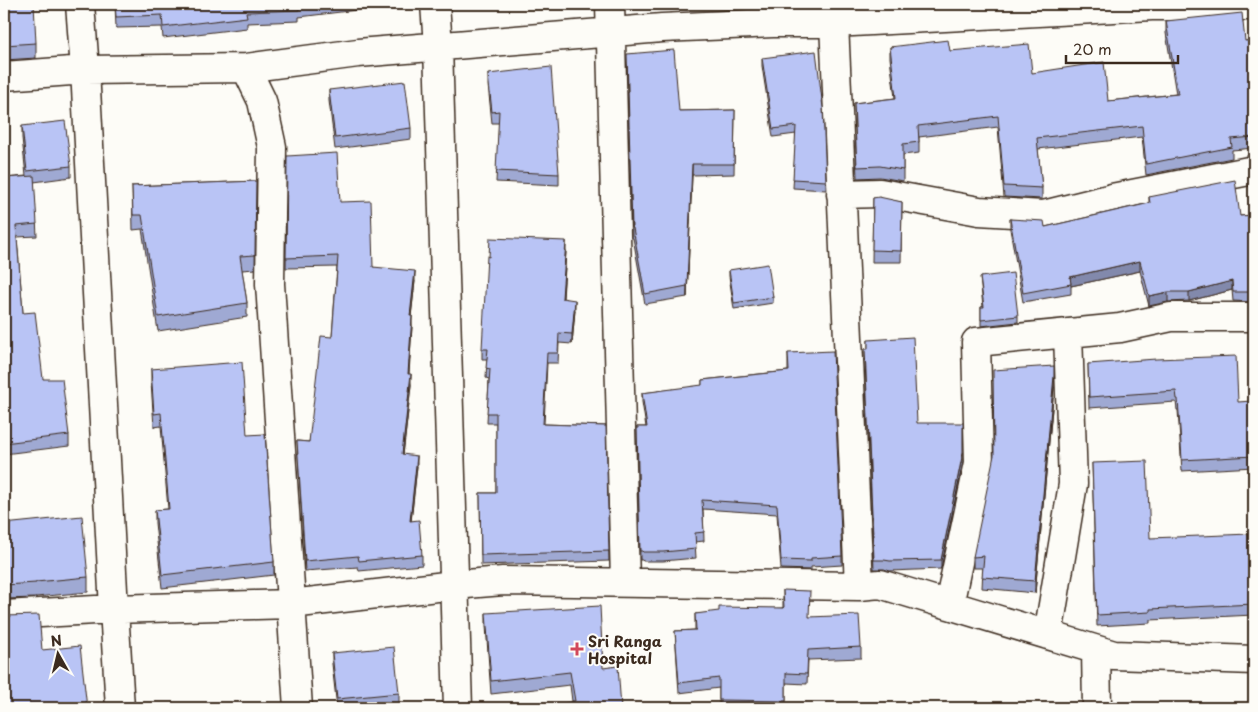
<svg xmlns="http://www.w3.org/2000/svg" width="1258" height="712" font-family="'Playpen Sans',sans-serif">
<rect width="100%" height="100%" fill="#fdfcf7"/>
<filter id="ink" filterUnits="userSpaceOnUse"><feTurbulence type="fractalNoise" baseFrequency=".02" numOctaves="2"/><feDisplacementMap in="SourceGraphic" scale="10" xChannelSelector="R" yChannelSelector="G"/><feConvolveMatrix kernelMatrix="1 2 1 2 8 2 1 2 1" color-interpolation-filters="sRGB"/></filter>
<g filter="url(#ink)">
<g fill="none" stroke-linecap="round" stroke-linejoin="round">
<g stroke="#3b2a1e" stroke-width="31">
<path id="street" d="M 80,4 L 85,70 L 114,609 L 120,708
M 435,4 L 438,46 L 458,708
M 610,4 L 625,582
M 834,23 L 859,586
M 246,68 L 262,101 L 272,147 L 270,284 L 298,708
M 4,76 L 85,70 L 246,68 L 358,53 L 662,28 L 773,23 L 834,23 L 1152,6 L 1254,6
M 841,194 L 880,193 L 979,211 L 1043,215 L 1112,198 L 1254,170
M 949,605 L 979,463 L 976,342 L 1120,328 L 1171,317 L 1254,317
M 4,615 L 114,609 L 291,604 L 454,585 L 503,581 L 859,586 L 880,584 L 1114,655 L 1254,660
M 1048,635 L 1073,484 L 1068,333
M 1096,650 L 1097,708"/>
</g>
<use href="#street" stroke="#fdfcf7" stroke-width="28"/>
</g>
<path fill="#9fa9d3" stroke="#3b2a1e" d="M 4,4 L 36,43 L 36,58 L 4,60 Z
M 115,4 L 390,4 L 390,6 L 299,17 L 299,21 L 247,23 L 247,28 L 163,38 L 162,27 L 116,28 Z
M 1166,21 L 1245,41 L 1254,40 L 1254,148 L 1232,150 L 1232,158 L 1146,175 L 1142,137 L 1038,149 L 1042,188 L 1042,199 L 1004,197 L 998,127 L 919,137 L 919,153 L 903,155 L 903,181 L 880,177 L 857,178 L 854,103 L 895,98 L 890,58 L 890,47 L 950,51 L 1032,73 L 1108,101 L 1176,94 L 1166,33 Z
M 762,58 L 826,181 L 826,190 L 793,188 L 796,134 L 773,137 L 762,66 Z
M 627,64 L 679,111 L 735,110 L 734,174 L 692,175 L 687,297 L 645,304 L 633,238 L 632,238 Z
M 488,74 L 559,174 L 559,185 L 496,182 L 499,123 L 492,123 L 488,85 Z
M 329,90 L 411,128 L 411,139 L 335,149 L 329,101 Z
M 22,126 L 71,166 L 71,177 L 34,182 L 37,236 L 17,237 L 23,313 L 43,379 L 69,435 L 69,446 L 4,454 L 4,178 L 26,176 L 22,138 Z
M 287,156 L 340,202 L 373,267 L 415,281 L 411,316 L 412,326 L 409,374 L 411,385 L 403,454 L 417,466 L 411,521 L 422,555 L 422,565 L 359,571 L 358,567 L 305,571 L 297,441 L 309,442 L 332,337 L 337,267 L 286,268 Z
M 256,181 L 255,269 L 242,270 L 247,303 L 247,317 L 158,331 L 142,229 L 133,230 L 132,186 Z
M 1149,197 L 1240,216 L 1254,215 L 1254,302 L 1233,301 L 1232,290 L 1189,301 L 1168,302 L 1149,306 L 1140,271 L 1071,286 L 1071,294 L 1023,302 L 1010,229 L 1010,219 L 1045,227 L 1149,203 Z
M 873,198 L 902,202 L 901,262 L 872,262 Z
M 566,251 L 563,299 L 575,310 L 572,344 L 559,343 L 558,363 L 547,363 L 544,424 L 606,426 L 609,561 L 481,565 L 480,493 L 496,493 L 496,423 L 487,423 L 489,379 L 486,378 L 487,359 L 482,359 L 482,349 Z
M 729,270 L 773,297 L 773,303 L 734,309 L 729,276 Z
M 980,277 L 1018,316 L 1018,322 L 981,326 L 981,307 L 983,307 Z
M 868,340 L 917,423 L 963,462 L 941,569 L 890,571 L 884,569 L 874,569 L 865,359 L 865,349 L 868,349 Z
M 788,353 L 842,556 L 842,565 L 811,567 L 811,570 L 781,569 L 777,514 L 703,509 L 704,541 L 695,542 L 696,558 L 663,561 L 643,561 L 642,560 L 640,560 L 637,427 L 646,427 L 642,402 L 642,393 L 702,386 L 702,380 L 788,371 Z
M 1088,364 L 1238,402 L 1254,435 L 1254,467 L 1182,471 L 1178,410 L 1177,410 L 1176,402 L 1089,408 Z
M 151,369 L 247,435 L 274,562 L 274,575 L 162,588 L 155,523 L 155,510 L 168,509 L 161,426 L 154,427 L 151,382 Z
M 1054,387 L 1035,593 L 982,588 L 983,568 L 973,568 L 973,557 Z
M 1092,463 L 1150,538 L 1254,604 L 1254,615 L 1150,620 L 1150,623 L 1097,626 Z
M 4,524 L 88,577 L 88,592 L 36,597 L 36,598 L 4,599 Z
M 783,590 L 809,617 L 861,647 L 861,658 L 808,660 L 807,684 L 786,683 L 786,708 L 719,708 L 719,688 L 679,693 L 675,631 L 695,630 L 695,614 L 783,608 Z
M 486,613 L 603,668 L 621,708 L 572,701 L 570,685 L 491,694 L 486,626 Z
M 332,653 L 399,693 L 399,704 L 359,708 L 337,708 L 332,664 Z"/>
<path fill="#8289ac" stroke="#3b2a1e" d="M 692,164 L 692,175 L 687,297 L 687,286 Z
M 566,241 L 566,251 L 562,308 L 562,298 Z
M 1140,261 L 1140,271 L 1071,286 L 1070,277 Z
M 415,271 L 415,281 L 410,326 L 410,316 Z
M 1232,281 L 1232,290 L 1189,301 L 1189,292 Z
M 1168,292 L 1168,302 L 1149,306 L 1149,296 Z
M 575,300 L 575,310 L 572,344 L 572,334 Z
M 412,316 L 412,326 L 408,384 L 408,374 Z
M 411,374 L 411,385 L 402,464 L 402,454 Z
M 1054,376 L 1054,387 L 1035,593 L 1035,581 Z
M 963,452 L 963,462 L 941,569 L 941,560 Z
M 417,456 L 417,466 L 410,531 L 410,521 Z"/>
<path fill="#b9c4f5" stroke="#3b2a1e" d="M 4,4 L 34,4 L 36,43 L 4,45 Z
M 115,4 L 314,4 L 299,5 L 299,10 L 246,12 L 247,17 L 163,27 L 162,15 L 116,17 Z
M 1242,13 L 1245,41 L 1254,40 L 1254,137 L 1231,139 L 1232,147 L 1146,164 L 1142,126 L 1037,138 L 1042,188 L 1004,186 L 998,116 L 918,126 L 919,142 L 903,144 L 903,170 L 880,166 L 857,167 L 854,103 L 896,98 L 890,47 L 948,40 L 950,51 L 1029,44 L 1032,73 L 1104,62 L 1108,101 L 1178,94 L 1166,21 Z
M 674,50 L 679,111 L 735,110 L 734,164 L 692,164 L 687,286 L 645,294 L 633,228 L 632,228 L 627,54 Z
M 816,51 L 823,108 L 826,181 L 793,179 L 796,126 L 773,129 L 762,58 Z
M 551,67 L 559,174 L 496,171 L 499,111 L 492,112 L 488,74 Z
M 405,81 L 411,128 L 335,138 L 329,90 Z
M 65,121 L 71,166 L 27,171 L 22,126 Z
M 337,153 L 340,202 L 371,201 L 373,267 L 415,271 L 410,316 L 412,316 L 408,374 L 411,374 L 402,454 L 417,456 L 410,521 L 419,520 L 422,555 L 359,561 L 358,556 L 305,561 L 297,441 L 309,442 L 321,336 L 332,337 L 338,256 L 286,258 L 287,156 Z
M 34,176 L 37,224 L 16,226 L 23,313 L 35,312 L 43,379 L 62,379 L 69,435 L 4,443 L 4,178 Z
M 1235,180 L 1240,216 L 1254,215 L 1254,292 L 1233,292 L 1232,281 L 1189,292 L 1168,292 L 1149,296 L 1140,261 L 1070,277 L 1071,284 L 1023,293 L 1010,219 L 1044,221 L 1045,227 L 1150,203 L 1149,197 Z
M 256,181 L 255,255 L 240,256 L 247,303 L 158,317 L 142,215 L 133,215 L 132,186 Z
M 879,197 L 902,202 L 901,251 L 872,250 L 873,198 Z
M 490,238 L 566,241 L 562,298 L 575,300 L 572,334 L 559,333 L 558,353 L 547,353 L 543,424 L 606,426 L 609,551 L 481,555 L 480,493 L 496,493 L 496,413 L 487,413 L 490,369 L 486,368 L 488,349 L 482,349 L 487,256 L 489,257 Z
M 768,264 L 773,297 L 734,303 L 729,270 Z
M 1013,273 L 1018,316 L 981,320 L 981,307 L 984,307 L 980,277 Z
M 913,337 L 917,423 L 963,423 L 963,452 L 941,560 L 890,561 L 884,560 L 874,560 L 865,349 L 868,349 L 868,340 Z
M 833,351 L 842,556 L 811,558 L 811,561 L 781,560 L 777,505 L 702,500 L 704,532 L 695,533 L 696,549 L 663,552 L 643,552 L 642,551 L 640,551 L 637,427 L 647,427 L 642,393 L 702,385 L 702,380 L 789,371 L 788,353 Z
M 1236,356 L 1238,402 L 1252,401 L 1254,435 L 1254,456 L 1182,460 L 1178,399 L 1177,399 L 1176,391 L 1089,397 L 1088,364 L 1156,359 Z
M 242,362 L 247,435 L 265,434 L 274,562 L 162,575 L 155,510 L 169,509 L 161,413 L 154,414 L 151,369 Z
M 1054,366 L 1054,376 L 1035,581 L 982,577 L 984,556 L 973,557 L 994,455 L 993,370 Z
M 1147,461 L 1150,538 L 1250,534 L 1254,604 L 1150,609 L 1150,612 L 1097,615 L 1092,463 Z
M 82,516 L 88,577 L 36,582 L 36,583 L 4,585 L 4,524 Z
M 783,590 L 810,591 L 809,617 L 859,615 L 861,647 L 808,650 L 807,674 L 786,673 L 786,701 L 719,700 L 719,678 L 679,683 L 675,631 L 696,630 L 695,614 L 719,611 L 719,607 L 784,608 Z
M 600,606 L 603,668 L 618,666 L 621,708 L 545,708 L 575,701 L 570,672 L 491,681 L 486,613 Z
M 39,615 L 42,650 L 80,646 L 87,708 L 4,708 L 4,616 Z
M 394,647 L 399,693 L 337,699 L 332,653 Z"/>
</g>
<path fill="#d1495b" stroke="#fdfcf7" stroke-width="2" d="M574.5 641.5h5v5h5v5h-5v5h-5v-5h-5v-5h5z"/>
<g text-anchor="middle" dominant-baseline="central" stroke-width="4" stroke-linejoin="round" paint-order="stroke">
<g font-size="15" font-weight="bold" fill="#3b2a1e" stroke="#fdfcf7" text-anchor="start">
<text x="588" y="640">Sri Ranga<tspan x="588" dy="17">Hospital</tspan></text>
</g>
</g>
<rect width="1258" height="712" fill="none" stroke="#fdfcf7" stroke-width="20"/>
<rect x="10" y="10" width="1238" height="692" fill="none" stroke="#3b2a1e" stroke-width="2" filter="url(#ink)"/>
<g transform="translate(58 654) rotate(352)" stroke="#fdfcf7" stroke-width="4" paint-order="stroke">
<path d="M0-4L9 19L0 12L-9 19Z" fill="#3b2a1e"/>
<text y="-8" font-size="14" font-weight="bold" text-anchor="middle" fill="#3b2a1e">N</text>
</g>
<path d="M1066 55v8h112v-8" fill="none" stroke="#3b2a1e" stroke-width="2.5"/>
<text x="1073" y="55" font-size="15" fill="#3b2a1e" stroke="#fdfcf7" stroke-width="4" paint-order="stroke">20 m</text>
</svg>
